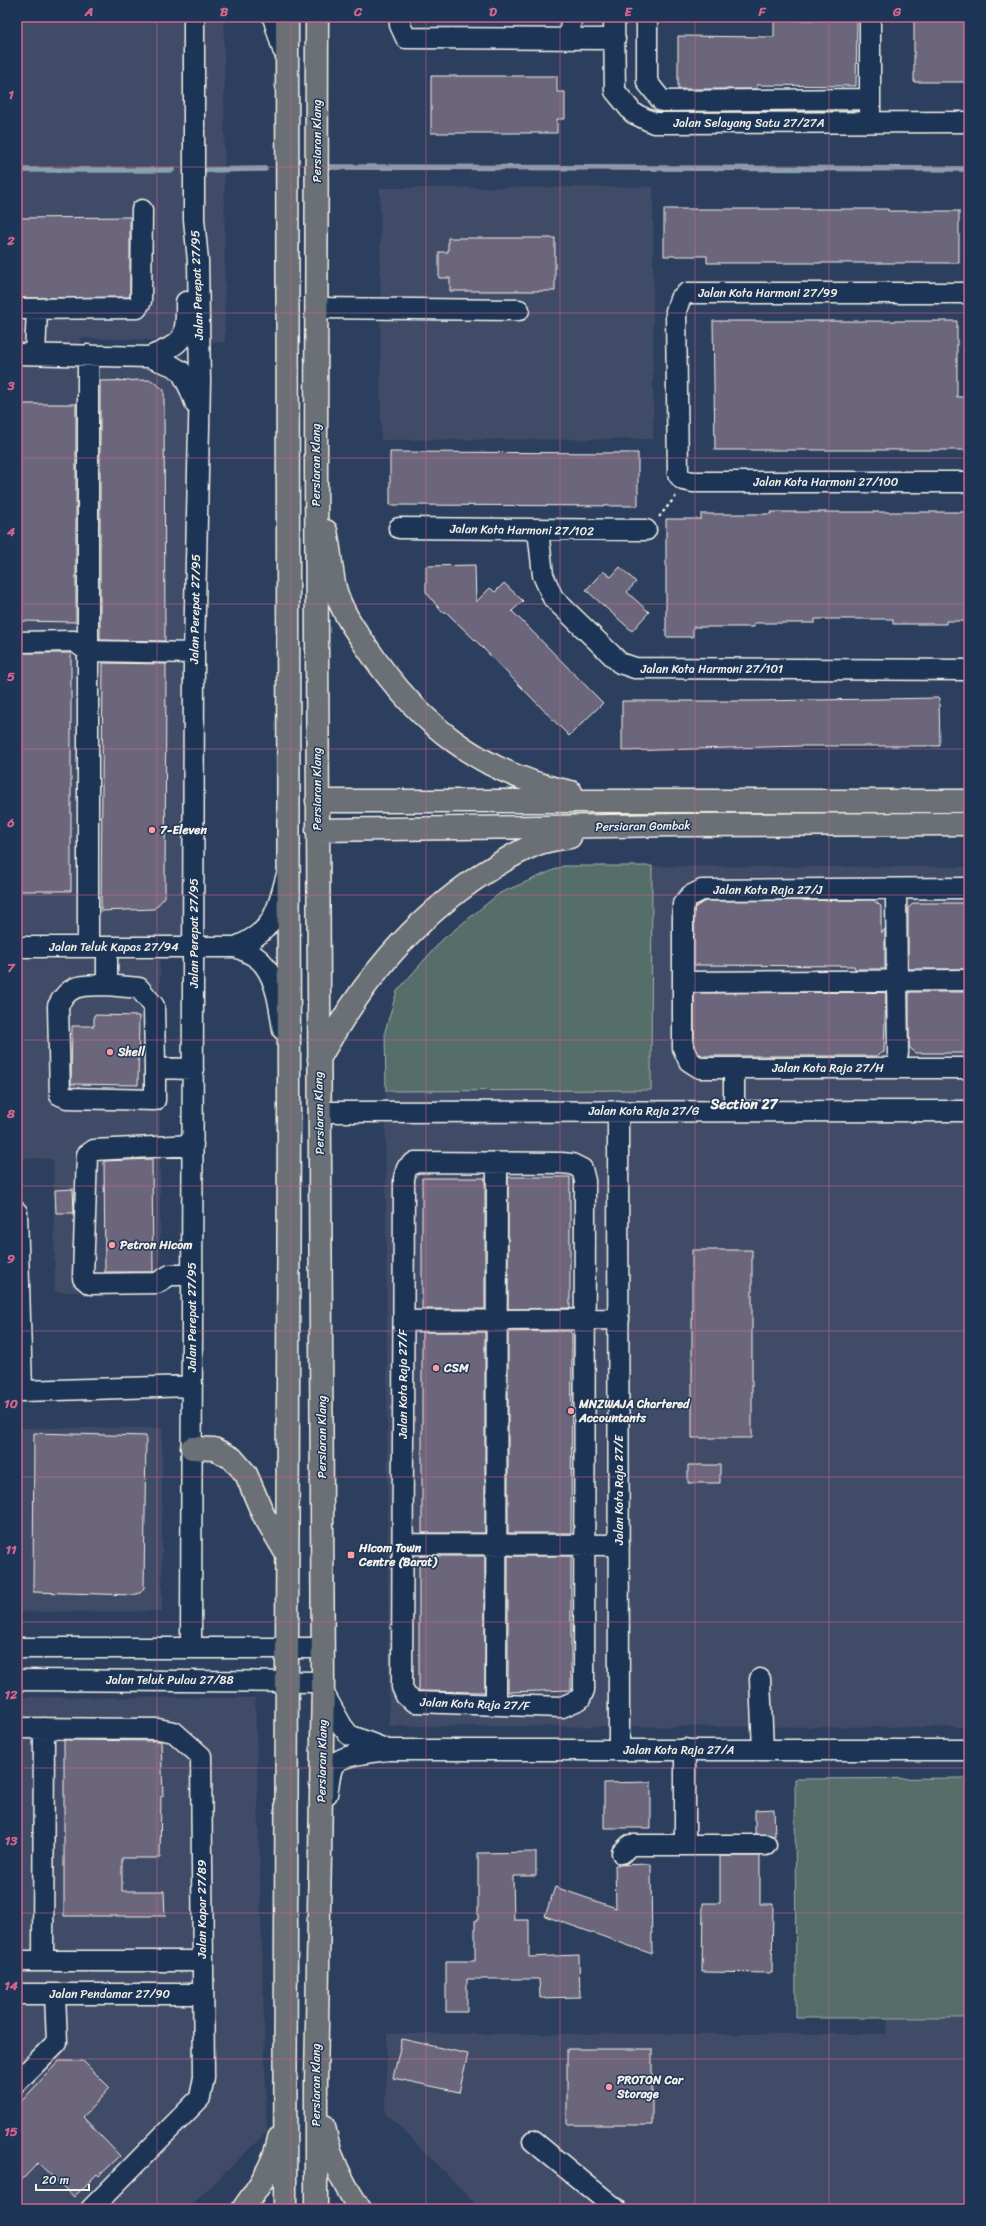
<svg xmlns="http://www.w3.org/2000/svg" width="986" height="2226" font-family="Sriracha,sans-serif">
<rect width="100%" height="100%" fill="#2d3f5e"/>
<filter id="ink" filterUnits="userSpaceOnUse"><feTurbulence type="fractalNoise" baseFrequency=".025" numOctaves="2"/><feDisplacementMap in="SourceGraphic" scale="8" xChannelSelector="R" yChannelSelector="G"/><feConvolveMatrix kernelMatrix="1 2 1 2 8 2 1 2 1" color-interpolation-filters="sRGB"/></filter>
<g filter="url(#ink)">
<path fill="#404b67" d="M 17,17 L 224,17 L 225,342 L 80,338 L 82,934 L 17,934 Z
M 653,187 L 653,439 L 381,440 L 380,188 Z
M 93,363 L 147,364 L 171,372 L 191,414 L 187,940 L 93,940 Z
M 563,866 L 969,867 L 969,1727 L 389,1726 L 385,1031 L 397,991 L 442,940 L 500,893 Z
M 17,960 L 160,960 L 160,1291 L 55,1292 L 53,1159 L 17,1158 Z
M 17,1428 L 162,1428 L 162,1611 L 17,1612 Z
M 17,1697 L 255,1698 L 267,2132 L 187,2209 L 17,2209 Z
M 888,2019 L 969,2019 L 969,2209 L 481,2209 L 385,2112 L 387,2034 L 887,2034 Z"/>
<path fill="#576e6a" stroke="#a6b0a9" d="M 563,866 L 652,866 L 651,1090 L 386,1091 L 385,1031 L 397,991 L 442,940 L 500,893 Z
M 969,1778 L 969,2018 L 796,2018 L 795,1779 Z"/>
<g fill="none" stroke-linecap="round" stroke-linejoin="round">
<path stroke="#89a2af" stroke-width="5.5" d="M 327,167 L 969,169
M 17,170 L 172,170
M 207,170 L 265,169"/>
</g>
<path fill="#6c667c" stroke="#f4f1e8" d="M 914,17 L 969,17 L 969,82 L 914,82 Z
M 774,20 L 857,20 L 856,86 L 757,85 L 757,89 L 678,89 L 678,36 L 774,37 Z
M 431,76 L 557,76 L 557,92 L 565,92 L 565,119 L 557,119 L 557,133 L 431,133 Z
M 664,209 L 888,209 L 888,211 L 959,211 L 959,263 L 707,263 L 707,256 L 664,256 Z
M 130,217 L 130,297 L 17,298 L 17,218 Z
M 448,238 L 555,238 L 555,291 L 450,291 L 450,278 L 439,278 L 439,252 L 448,252 Z
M 713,321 L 957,321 L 957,397 L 969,397 L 969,450 L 715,450 Z
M 151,380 L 164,390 L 165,641 L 100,640 L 100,381 Z
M 17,404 L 76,404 L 76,622 L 17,621 Z
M 390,452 L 638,453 L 638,506 L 390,505 Z
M 771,512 L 969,512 L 969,621 L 946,621 L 946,624 L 893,624 L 893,619 L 815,619 L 815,623 L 754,623 L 754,627 L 693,627 L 693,637 L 666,637 L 666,519 L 701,519 L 701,514 L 771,514 Z
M 475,565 L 476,602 L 490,588 L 495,592 L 504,583 L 523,601 L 512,611 L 603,703 L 569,736 L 479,644 L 446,612 L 442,612 L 426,592 L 426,566 Z
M 620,567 L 636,582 L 627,592 L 649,612 L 632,631 L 586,590 L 603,571 L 611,577 Z
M 17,653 L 71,653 L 71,891 L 17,891 Z
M 103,663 L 166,664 L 165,897 L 154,909 L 101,911 Z
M 939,698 L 940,746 L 803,746 L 622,751 L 622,701 L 755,701 Z
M 873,900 L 881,906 L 881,933 L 885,929 L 885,969 L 855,969 L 854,966 L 694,965 L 694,908 L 705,901 Z
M 914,903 L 969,903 L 969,969 L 908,969 L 908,908 Z
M 886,992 L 884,1052 L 876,1056 L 704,1056 L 698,1053 L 694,1045 L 694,993 Z
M 909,992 L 969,992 L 969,1053 L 916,1053 L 909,1047 Z
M 94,1015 L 139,1016 L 138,1085 L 71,1084 L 72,1026 L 94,1026 Z
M 152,1159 L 153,1272 L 105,1272 L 104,1161 Z
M 508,1177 L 570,1177 L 570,1308 L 508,1309 Z
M 422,1178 L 485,1178 L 485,1309 L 422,1309 Z
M 73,1189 L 74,1213 L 56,1213 L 55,1190 Z
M 692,1250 L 752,1250 L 752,1438 L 692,1438 Z
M 570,1331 L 572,1334 L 571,1533 L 508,1533 L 508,1332 Z
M 422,1332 L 485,1332 L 485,1533 L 422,1533 Z
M 34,1433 L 146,1436 L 144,1588 L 140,1593 L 133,1595 L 33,1592 Z
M 688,1465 L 720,1465 L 720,1483 L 688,1483 Z
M 422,1556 L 485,1556 L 485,1692 L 419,1691 L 419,1557 Z
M 508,1556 L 571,1556 L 571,1690 L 508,1692 Z
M 64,1740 L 161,1741 L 163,1796 L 161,1796 L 160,1858 L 122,1858 L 122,1891 L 164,1891 L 165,1916 L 64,1916 Z
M 651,1782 L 651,1828 L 604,1828 L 604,1783 Z
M 774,1809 L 775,1836 L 755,1834 L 755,1810 Z
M 536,1852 L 536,1876 L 513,1876 L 514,1920 L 529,1920 L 529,1957 L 579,1955 L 580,1997 L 540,1998 L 539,1979 L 467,1979 L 467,2012 L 446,2012 L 446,1961 L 475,1961 L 475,1920 L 478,1920 L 478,1853 Z
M 720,1856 L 760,1856 L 760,1904 L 773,1904 L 772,1973 L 702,1972 L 703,1903 L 720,1903 Z
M 651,1864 L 652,1954 L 545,1916 L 555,1887 L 616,1908 L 615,1865 Z
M 402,2039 L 468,2054 L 459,2092 L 393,2078 Z
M 567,2049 L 652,2049 L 652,2125 L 567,2125 Z
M 59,2061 L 83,2061 L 110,2088 L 83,2117 L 120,2156 L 99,2176 L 97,2174 L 74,2197 L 38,2163 L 17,2185 L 17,2106 Z"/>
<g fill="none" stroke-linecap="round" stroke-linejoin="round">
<g stroke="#f4f1e8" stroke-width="23">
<path id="minor" d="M 273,17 L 283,50
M 400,17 L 400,25 L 406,38 L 615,39
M 614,17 L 615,91 L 633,113 L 654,123 L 969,122
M 647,17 L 647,82 L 662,101 L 870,99
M 870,17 L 870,111
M 570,39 L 571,17
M 969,293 L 687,293 L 680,299 L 676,311 L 678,474 L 683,480 L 693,482 L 969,482
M 316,308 L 519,310
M 17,309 L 137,308 L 141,301 L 142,210
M 17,354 L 149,357 L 171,365 L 181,371 L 190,389 L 196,405
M 35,354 L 37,309
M 88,355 L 88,947
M 149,357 C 183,343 187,341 186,302
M 399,528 L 646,530
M 538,530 L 543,575 L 553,598 L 620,663 L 635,668 L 969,670
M 17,642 L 74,641 L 88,651 L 194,653
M 969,888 L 702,890 L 690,896 L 683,904 L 683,1048 L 689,1061 L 700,1068 L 969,1068
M 896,900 L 898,1053
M 17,947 L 236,947 C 273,932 276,914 286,878
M 107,947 L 107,985 L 139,988 L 154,1006 L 155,1068 L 193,1069
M 236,947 C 245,951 258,956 264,965 C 277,982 280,1009 283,1030
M 683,982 L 969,980
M 107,985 C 84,986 70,982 58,1006 L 60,1095 L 67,1098 L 155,1100 L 155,1068
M 734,1068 L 734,1111
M 618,1111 L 619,1749
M 319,1112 L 969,1111
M 415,1162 L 561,1163 L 572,1164 L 582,1169 L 585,1181 L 584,1690 L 580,1699 L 562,1707 L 415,1702 L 406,1696 L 402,1687 L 404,1178 L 407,1168 Z
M 17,1212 L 22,1391 L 192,1386
M 192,1275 L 170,1275 L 157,1283 L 90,1284 L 83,1278 L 87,1155 L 94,1150 L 193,1145
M 404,1321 L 619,1319
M 403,1544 L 619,1545
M 17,1648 L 323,1648
M 191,1648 L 194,653 L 200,381 L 198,261 L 194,219 L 194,17
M 760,1679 L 763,1750
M 17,1680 L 323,1682
M 323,1692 L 342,1726 L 349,1735 L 388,1750
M 496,1705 L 497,1164
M 17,1728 L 158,1729 L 174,1732 L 201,1756 L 204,2077 L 200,2098 L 91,2209
M 685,1749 L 685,1844
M 327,1794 C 329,1785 329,1774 333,1766 C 340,1754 375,1752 388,1750 L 969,1750
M 622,1853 L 630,1845 L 766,1845
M 17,1961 L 203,1961
M 43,1961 L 44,1728
M 17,1994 L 203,1994
M 17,2082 L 57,2042 L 55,1994
M 533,2141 L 616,2209"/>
</g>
<g stroke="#f4f1e8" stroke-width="25">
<path id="major" d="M 326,531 C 330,549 331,570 335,588 C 341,611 355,630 368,649 C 418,723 482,775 571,792
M 317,801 L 969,801
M 317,830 L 680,825 L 969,824
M 319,1059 C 362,982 410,922 484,873 C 501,862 519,851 537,844 C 547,840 559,839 570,837
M 192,1448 L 214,1449 L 232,1458 L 246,1474 L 263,1514 L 286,1553
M 324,2126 C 329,2157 343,2184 360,2209
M 243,2209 C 259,2187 274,2165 279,2138
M 285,2209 C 287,1478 293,748 287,17
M 316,2209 L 316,2082 L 323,1682 L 316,472 L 317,17"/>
</g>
<path stroke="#f4f1e8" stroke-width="2.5" stroke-dasharray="3 3" stroke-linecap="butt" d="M 659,517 L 676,496"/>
<use href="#minor" stroke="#1d3557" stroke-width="20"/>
<use href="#major" stroke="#6b6f75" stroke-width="22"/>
</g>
</g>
<path fill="none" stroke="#d4648c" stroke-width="1" stroke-opacity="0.55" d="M 157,17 L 157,2209M 291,17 L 291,2209M 426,17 L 426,2209M 560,17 L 560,2209M 695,17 L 695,2209M 829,17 L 829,2209M 17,167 L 969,167M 17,313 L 969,313M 17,458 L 969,458M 17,604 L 969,604M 17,749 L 969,749M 17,895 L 969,895M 17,1040 L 969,1040M 17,1186 L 969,1186M 17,1331 L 969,1331M 17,1477 L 969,1477M 17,1622 L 969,1622M 17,1768 L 969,1768M 17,1913 L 969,1913M 17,2059 L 969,2059"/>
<g fill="#ff9aa2" stroke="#1d3557" stroke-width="1.5">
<circle cx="152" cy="830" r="4"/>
<circle cx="110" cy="1052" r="4"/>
<circle cx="112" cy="1245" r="4"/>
<circle cx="436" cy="1368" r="4"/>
<circle cx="571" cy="1411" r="4"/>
<rect x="347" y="1551" width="8" height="8" rx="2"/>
<circle cx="609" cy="2087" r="4"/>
</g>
<g text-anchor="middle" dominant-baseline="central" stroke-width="3" stroke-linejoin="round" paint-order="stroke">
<g font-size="12" fill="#f4f1e8" stroke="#1d3557">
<text x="749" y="123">Jalan Selayang Satu 27/27A</text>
<text transform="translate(317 141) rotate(-90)">Persiaran Klang</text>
<text transform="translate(197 285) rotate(-92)">Jalan Perepat 27/95</text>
<text x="768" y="293">Jalan Kota Harmoni 27/99</text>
<text transform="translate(316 465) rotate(-90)">Persiaran Klang</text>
<text x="826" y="482">Jalan Kota Harmoni 27/100</text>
<text transform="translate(522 530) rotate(1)">Jalan Kota Harmoni 27/102</text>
<text transform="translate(195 609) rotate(-89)">Jalan Perepat 27/95</text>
<text x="712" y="669">Jalan Kota Harmoni 27/101</text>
<text transform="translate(317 789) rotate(-90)">Persiaran Klang</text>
<text transform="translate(643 826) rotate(-1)">Persiaran Gombak</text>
<text x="768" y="890">Jalan Kota Raja 27/J</text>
<text transform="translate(194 933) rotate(-90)">Jalan Perepat 27/95</text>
<text x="114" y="947">Jalan Teluk Kapas 27/94</text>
<text x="828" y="1068">Jalan Kota Raja 27/H</text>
<text x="644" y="1111">Jalan Kota Raja 27/G</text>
<text transform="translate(319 1113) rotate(-91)">Persiaran Klang</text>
<text transform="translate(192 1317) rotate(-90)">Jalan Perepat 27/95</text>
<text transform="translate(403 1384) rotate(-90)">Jalan Kota Raja 27/F</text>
<text transform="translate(322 1437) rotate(-90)">Persiaran Klang</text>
<text transform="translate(619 1490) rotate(-90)">Jalan Kota Raja 27/E</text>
<text x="170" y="1680">Jalan Teluk Pulau 27/88</text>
<text transform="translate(475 1704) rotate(2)">Jalan Kota Raja 27/F</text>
<text x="679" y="1750">Jalan Kota Raja 27/A</text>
<text transform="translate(322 1761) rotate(-89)">Persiaran Klang</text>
<text transform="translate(202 1909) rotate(-90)">Jalan Kapar 27/89</text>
<text x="110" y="1994">Jalan Pendamar 27/90</text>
<text transform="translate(316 2085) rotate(-90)">Persiaran Klang</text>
</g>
<g font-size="12" font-weight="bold" fill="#f4f1e8" stroke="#1d3557" text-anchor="start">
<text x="160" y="830">7-Eleven</text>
<text x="118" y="1052">Shell</text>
<text x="120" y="1245">Petron Hicom</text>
<text x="444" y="1368">CSM</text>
<text x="579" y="1404">MNZWAJA Chartered<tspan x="579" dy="14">Accountants</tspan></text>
<text x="359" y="1548">Hicom Town<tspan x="359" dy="14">Centre (Barat)</tspan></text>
<text x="617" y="2080">PROTON Car<tspan x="617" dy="14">Storage</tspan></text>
</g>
<g font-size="14" font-weight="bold" fill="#f4f1e8" stroke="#1d3557">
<text x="744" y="1104">Section 27</text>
</g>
</g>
<rect width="986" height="2226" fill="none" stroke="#1d3557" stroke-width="44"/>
<path d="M36 2184v6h53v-6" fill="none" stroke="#f4f1e8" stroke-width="2"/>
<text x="42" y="2184" font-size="12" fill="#f4f1e8" stroke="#1d3557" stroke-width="3" paint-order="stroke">20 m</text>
<rect x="22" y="22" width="942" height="2182" fill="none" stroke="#d4648c" stroke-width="1.5"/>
<g font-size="13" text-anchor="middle" font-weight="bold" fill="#d4648c">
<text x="89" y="16">A</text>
<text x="224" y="16">B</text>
<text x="358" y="16">C</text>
<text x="493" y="16">D</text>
<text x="628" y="16">E</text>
<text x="762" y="16">F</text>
<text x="897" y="16">G</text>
<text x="11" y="99">1</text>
<text x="11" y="245">2</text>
<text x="11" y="390">3</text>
<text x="11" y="536">4</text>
<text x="11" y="681">5</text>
<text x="11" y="827">6</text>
<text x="11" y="972">7</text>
<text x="11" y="1118">8</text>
<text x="11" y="1263">9</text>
<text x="11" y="1408">10</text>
<text x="11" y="1554">11</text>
<text x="11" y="1699">12</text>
<text x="11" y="1845">13</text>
<text x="11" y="1990">14</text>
<text x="11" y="2136">15</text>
</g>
</svg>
